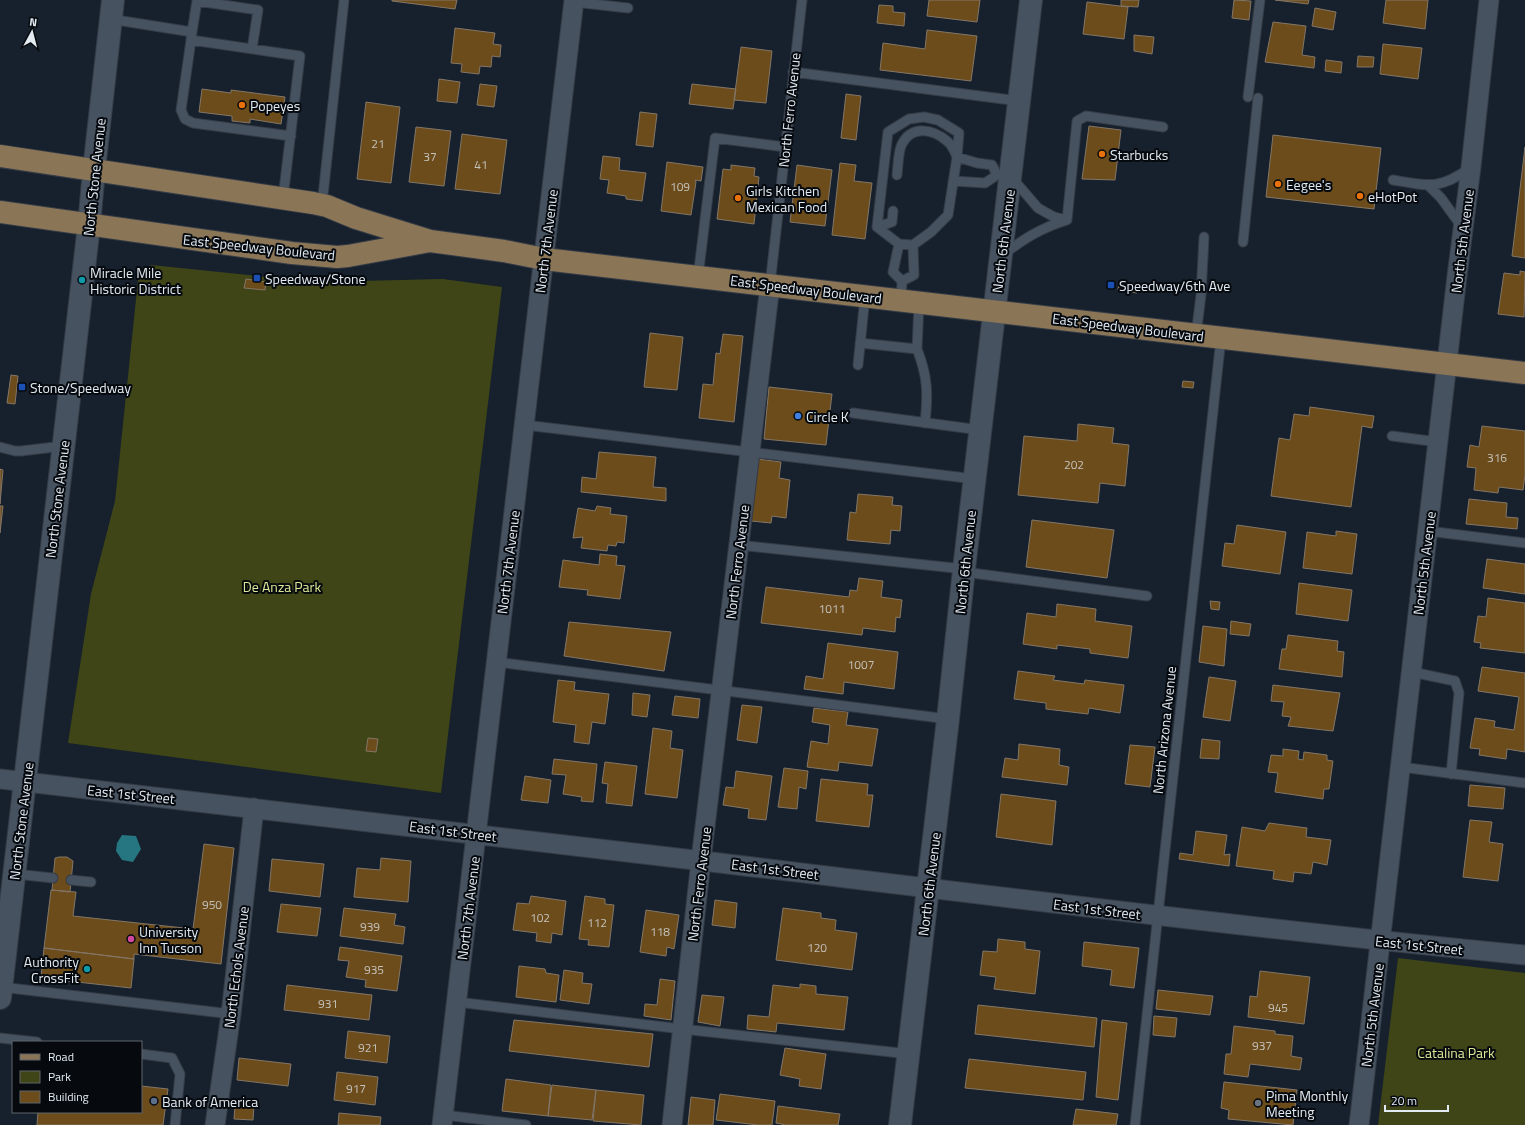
<svg xmlns="http://www.w3.org/2000/svg" width="1525" height="1125" font-family="'Titillium Web',sans-serif">
<rect width="100%" height="100%" fill="#16212d"/>
<path fill="#3f4517" d="M 151,265 L 316,282 L 443,279 L 502,287 L 441,793 L 68,743 L 91,594 L 115,501 L 138,280 Z
M 1398,958 L 1525,973 L 1525,1125 L 1378,1125 Z"/>
<path fill="#257680" d="M 122,835 L 136,836 L 141,849 L 133,862 L 122,860 L 116,851 L 117,843 Z"/>
<path fill="#6c4c1b" stroke="#837667" d="M 392,0 L 457,0 L 455,9 L 392,1 Z
M 929,0 L 980,0 L 977,22 L 927,16 Z
M 1121,0 L 1139,0 L 1138,7 L 1121,6 Z
M 1234,0 L 1251,1 L 1249,20 L 1232,18 Z
M 1275,0 L 1309,0 L 1308,4 Z
M 1386,0 L 1428,0 L 1425,29 L 1383,23 Z
M 1087,2 L 1128,7 L 1124,39 L 1083,34 Z
M 879,5 L 893,6 L 893,12 L 905,13 L 904,26 L 877,23 Z
M 1315,8 L 1336,12 L 1333,30 L 1312,26 Z
M 1273,22 L 1306,26 L 1302,55 L 1315,57 L 1314,68 L 1265,62 Z
M 455,28 L 495,33 L 493,44 L 501,45 L 500,57 L 492,56 L 491,67 L 480,66 L 479,74 L 461,72 L 462,64 L 451,63 Z
M 927,30 L 977,36 L 971,81 L 880,70 L 883,43 L 925,49 Z
M 1134,35 L 1154,37 L 1152,54 L 1134,51 Z
M 1383,44 L 1422,48 L 1418,79 L 1380,74 Z
M 741,47 L 772,51 L 766,103 L 734,100 Z
M 1358,56 L 1374,57 L 1373,67 L 1357,67 Z
M 1326,60 L 1342,62 L 1341,73 L 1325,71 Z
M 439,79 L 460,82 L 457,103 L 437,101 Z
M 480,84 L 497,86 L 494,107 L 477,105 Z
M 692,84 L 736,89 L 733,109 L 689,104 Z
M 202,89 L 231,93 L 231,90 L 285,97 L 281,124 L 250,119 L 250,123 L 232,121 L 232,116 L 199,112 Z
M 846,94 L 861,96 L 856,140 L 841,138 Z
M 366,102 L 400,107 L 391,183 L 357,179 Z
M 640,112 L 657,114 L 653,147 L 636,145 Z
M 1089,126 L 1121,130 L 1115,180 L 1082,179 Z
M 416,127 L 451,131 L 444,186 L 409,182 Z
M 462,134 L 507,140 L 500,194 L 455,189 Z
M 1273,135 L 1381,148 L 1374,209 L 1266,197 Z
M 1525,147 L 1525,258 L 1512,256 Z
M 603,156 L 620,158 L 619,170 L 646,173 L 642,201 L 626,199 L 626,196 L 607,193 L 609,180 L 600,179 Z
M 667,162 L 703,167 L 701,181 L 695,180 L 696,182 L 691,215 L 661,211 Z
M 840,163 L 856,165 L 854,181 L 872,183 L 865,239 L 832,235 Z
M 731,165 L 755,168 L 754,176 L 759,177 L 754,224 L 717,219 L 723,169 L 731,170 Z
M 797,165 L 832,170 L 825,226 L 790,222 Z
M 1520,271 L 1525,272 L 1524,317 L 1498,314 L 1504,273 L 1520,275 Z
M 246,279 L 266,282 L 265,290 L 244,288 Z
M 1119,282 L 1138,284 L 1137,293 L 1118,290 Z
M 650,333 L 683,337 L 677,390 L 644,387 Z
M 723,334 L 743,336 L 734,422 L 699,418 L 703,384 L 713,385 L 716,353 L 720,354 Z
M 11,375 L 18,376 L 15,404 L 7,403 Z
M 1183,381 L 1194,382 L 1193,388 L 1182,387 Z
M 769,387 L 832,394 L 826,445 L 764,439 Z
M 1310,407 L 1374,416 L 1372,428 L 1362,426 L 1351,507 L 1271,496 L 1279,438 L 1290,440 L 1294,414 L 1309,416 Z
M 1078,424 L 1114,428 L 1112,443 L 1129,445 L 1125,486 L 1100,483 L 1098,503 L 1018,495 L 1024,436 L 1077,441 Z
M 1482,426 L 1525,431 L 1525,475 L 1523,490 L 1499,487 L 1498,493 L 1474,490 L 1476,468 L 1467,467 L 1470,445 L 1479,447 Z
M 599,452 L 656,457 L 653,487 L 666,488 L 666,501 L 581,492 L 582,477 L 596,479 Z
M 758,459 L 781,462 L 779,478 L 790,480 L 786,518 L 772,516 L 771,523 L 751,521 Z
M 0,469 L 3,470 L 0,504 Z
M 858,494 L 893,497 L 892,505 L 902,506 L 900,531 L 891,530 L 890,544 L 847,540 L 850,512 L 856,513 Z
M 1469,499 L 1507,503 L 1506,517 L 1518,518 L 1517,529 L 1466,524 Z
M 0,506 L 3,506 L 0,533 Z
M 597,506 L 611,508 L 610,514 L 627,516 L 624,543 L 617,542 L 616,546 L 608,545 L 607,551 L 581,548 L 583,537 L 573,538 L 578,508 L 595,511 Z
M 1032,520 L 1114,530 L 1107,578 L 1026,567 Z
M 1237,525 L 1286,532 L 1280,574 L 1222,566 L 1225,543 L 1234,544 Z
M 1336,531 L 1357,534 L 1352,574 L 1303,568 L 1307,532 L 1336,536 Z
M 600,554 L 617,556 L 616,565 L 625,566 L 620,599 L 587,595 L 588,590 L 559,587 L 563,560 L 599,565 Z
M 1487,559 L 1525,564 L 1525,594 L 1483,588 Z
M 859,578 L 883,581 L 881,597 L 902,600 L 900,618 L 896,617 L 895,632 L 863,628 L 862,635 L 761,623 L 766,587 L 849,597 L 850,590 L 857,591 Z
M 1299,583 L 1352,590 L 1348,621 L 1296,614 Z
M 1488,598 L 1525,603 L 1525,653 L 1480,648 L 1481,643 L 1474,642 L 1478,616 L 1486,617 Z
M 1210,601 L 1220,602 L 1219,610 L 1211,609 Z
M 1057,604 L 1096,609 L 1095,621 L 1132,626 L 1128,658 L 1090,653 L 1090,649 L 1057,645 L 1057,649 L 1023,644 L 1027,613 L 1056,617 Z
M 1231,621 L 1251,624 L 1249,636 L 1230,634 Z
M 569,622 L 671,632 L 664,671 L 564,656 Z
M 1203,626 L 1227,629 L 1224,666 L 1199,662 Z
M 1288,635 L 1338,641 L 1337,651 L 1344,652 L 1342,677 L 1279,669 L 1282,649 L 1286,649 Z
M 828,643 L 898,652 L 894,689 L 844,682 L 843,694 L 804,689 L 806,676 L 823,679 Z
M 1482,667 L 1525,673 L 1525,752 L 1507,749 L 1506,759 L 1479,755 L 1480,749 L 1470,748 L 1475,718 L 1495,721 L 1494,727 L 1514,730 L 1519,697 L 1478,691 Z
M 1018,671 L 1055,676 L 1053,680 L 1084,684 L 1085,680 L 1124,685 L 1120,713 L 1089,708 L 1088,714 L 1046,709 L 1046,703 L 1014,699 Z
M 1209,677 L 1236,681 L 1230,721 L 1203,717 Z
M 558,680 L 575,682 L 574,690 L 609,694 L 605,724 L 592,722 L 589,744 L 574,742 L 576,725 L 553,722 Z
M 1273,685 L 1340,693 L 1333,731 L 1288,726 L 1291,717 L 1282,716 L 1284,702 L 1271,701 Z
M 633,693 L 650,695 L 647,717 L 632,715 Z
M 675,696 L 700,699 L 698,718 L 672,715 Z
M 742,705 L 762,707 L 757,743 L 737,740 Z
M 814,708 L 848,712 L 846,725 L 878,729 L 872,766 L 839,762 L 838,771 L 807,767 L 811,741 L 828,744 L 830,725 L 812,722 Z
M 653,728 L 672,731 L 670,748 L 683,750 L 677,798 L 645,794 Z
M 368,738 L 378,739 L 376,752 L 366,751 Z
M 1202,739 L 1220,741 L 1219,759 L 1200,758 Z
M 1019,744 L 1060,749 L 1059,765 L 1069,767 L 1067,785 L 1002,777 L 1005,758 L 1018,760 Z
M 1130,745 L 1155,747 L 1150,787 L 1125,784 Z
M 1283,749 L 1299,751 L 1298,759 L 1303,760 L 1304,752 L 1327,755 L 1327,760 L 1333,761 L 1329,789 L 1324,789 L 1323,799 L 1275,792 L 1278,773 L 1268,772 L 1271,755 L 1283,756 Z
M 554,759 L 597,764 L 593,802 L 581,801 L 582,797 L 563,794 L 566,775 L 552,774 Z
M 605,762 L 637,766 L 632,806 L 606,803 L 608,784 L 602,783 Z
M 784,768 L 808,771 L 806,789 L 799,787 L 797,809 L 778,807 Z
M 736,771 L 772,776 L 766,820 L 748,818 L 749,809 L 723,805 L 726,787 L 734,788 Z
M 525,776 L 551,780 L 548,803 L 521,800 Z
M 821,779 L 868,784 L 867,795 L 873,795 L 869,827 L 816,821 Z
M 1470,785 L 1505,788 L 1503,809 L 1468,806 Z
M 1001,794 L 1056,801 L 1052,845 L 996,837 Z
M 1470,820 L 1492,822 L 1489,842 L 1503,844 L 1498,881 L 1463,877 Z
M 1269,823 L 1307,828 L 1306,837 L 1331,840 L 1327,865 L 1313,862 L 1311,874 L 1294,872 L 1293,882 L 1273,879 L 1274,871 L 1236,866 L 1242,827 L 1265,831 Z
M 1196,831 L 1227,835 L 1224,855 L 1230,854 L 1229,866 L 1179,859 L 1180,853 L 1193,855 Z
M 204,844 L 234,848 L 221,964 L 134,954 L 134,959 L 44,948 L 51,890 L 76,892 L 73,916 L 193,929 Z
M 59,857 L 67,857 L 73,861 L 70,892 L 52,890 L 55,858 Z
M 381,858 L 411,861 L 408,902 L 354,897 L 357,868 L 380,870 Z
M 272,859 L 324,864 L 320,897 L 269,891 Z
M 531,896 L 566,901 L 562,935 L 552,933 L 551,943 L 536,941 L 537,933 L 513,930 L 517,903 L 529,904 Z
M 585,896 L 605,899 L 605,904 L 614,905 L 609,947 L 588,945 L 589,940 L 579,939 Z
M 715,900 L 737,903 L 735,928 L 712,925 Z
M 281,904 L 321,908 L 317,936 L 277,932 Z
M 344,908 L 396,914 L 394,925 L 405,927 L 403,944 L 340,936 Z
M 783,908 L 821,913 L 821,918 L 836,920 L 835,930 L 857,933 L 852,970 L 776,960 Z
M 646,910 L 679,915 L 674,949 L 667,947 L 666,956 L 640,952 Z
M 998,939 L 1025,942 L 1025,949 L 1040,951 L 1035,994 L 994,989 L 996,977 L 980,975 L 983,951 L 997,952 Z
M 1084,942 L 1139,948 L 1134,988 L 1110,985 L 1112,970 L 1082,966 Z
M 340,947 L 402,956 L 397,991 L 365,987 L 366,980 L 346,977 L 349,961 L 338,960 Z
M 44,948 L 134,959 L 131,988 L 41,978 Z
M 519,966 L 545,969 L 546,973 L 559,975 L 556,1002 L 516,997 Z
M 564,970 L 583,973 L 582,983 L 592,984 L 589,1004 L 560,1000 Z
M 1260,971 L 1310,977 L 1304,1024 L 1248,1017 L 1250,996 L 1257,997 Z
M 660,979 L 675,981 L 671,1020 L 644,1016 L 645,1004 L 657,1005 Z
M 800,984 L 816,986 L 816,994 L 848,997 L 844,1030 L 777,1023 L 776,1032 L 747,1029 L 748,1015 L 769,1017 L 773,985 L 800,988 Z
M 287,985 L 372,995 L 369,1020 L 284,1010 Z
M 1158,990 L 1213,996 L 1210,1015 L 1156,1009 Z
M 702,995 L 724,997 L 720,1026 L 698,1022 Z
M 978,1005 L 1097,1018 L 1094,1047 L 975,1034 Z
M 1154,1016 L 1177,1018 L 1175,1037 L 1153,1035 Z
M 514,1020 L 653,1034 L 649,1067 L 509,1051 Z
M 1102,1020 L 1127,1023 L 1118,1100 L 1096,1097 Z
M 1234,1026 L 1275,1031 L 1275,1034 L 1293,1036 L 1291,1056 L 1302,1058 L 1300,1070 L 1250,1064 L 1248,1077 L 1224,1074 L 1226,1054 L 1231,1054 Z
M 348,1031 L 390,1036 L 387,1063 L 345,1058 Z
M 785,1048 L 826,1054 L 821,1089 L 799,1086 L 800,1079 L 780,1075 Z
M 239,1058 L 291,1064 L 288,1086 L 237,1080 Z
M 969,1059 L 1086,1072 L 1083,1100 L 965,1088 Z
M 337,1072 L 378,1077 L 375,1105 L 334,1100 Z
M 506,1079 L 551,1085 L 548,1116 L 502,1111 Z
M 1224,1082 L 1297,1090 L 1293,1125 L 1228,1119 L 1229,1110 L 1221,1108 Z
M 552,1085 L 596,1090 L 592,1120 L 548,1116 Z
M 141,1086 L 168,1089 L 163,1125 L 37,1125 L 38,1112 L 141,1112 Z
M 596,1090 L 644,1095 L 641,1125 L 593,1121 Z
M 720,1094 L 775,1101 L 772,1125 L 758,1125 L 716,1120 Z
M 691,1097 L 715,1100 L 713,1125 L 688,1125 Z
M 235,1105 L 254,1106 L 253,1120 L 234,1119 Z
M 778,1106 L 840,1114 L 838,1125 L 786,1125 L 776,1123 Z
M 1076,1109 L 1118,1114 L 1116,1125 L 1073,1125 Z
M 339,1113 L 381,1117 L 380,1125 L 338,1125 Z"/>
<g fill="none" stroke-linecap="round" stroke-linejoin="round">
<g stroke="#343b46" stroke-width="11">
<path id="lane" d="M 574,2 L 628,8
M 110,19 L 192,32 L 191,40 L 300,56 L 283,198
M 192,32 L 197,1 L 258,10 L 252,49
M 191,40 L 181,110 L 185,119 L 193,123 L 291,136
M 793,72 L 1019,101
M 1248,97 L 1260,0
M 924,117 L 938,120 L 959,133 L 957,157 L 948,215 L 931,232 L 913,245 L 899,244 L 877,227 L 888,132 L 909,119 Z
M 897,175 C 898,167 898,151 902,144 C 912,125 933,129 947,141 C 952,145 955,152 957,157 L 977,163 L 992,165 L 997,175 L 985,183 L 953,181
M 1393,180 C 1428,186 1440,190 1470,168
M 1429,186 L 1441,198 L 1462,227
M 322,205 L 344,0
M 1067,220 L 1077,121 L 1086,116 L 1163,127
M 877,227 L 892,222 L 893,211
M 1243,242 L 1258,98
M 899,244 L 893,272 L 902,281 L 901,301
M 1004,254 C 1025,238 1041,228 1067,220 L 1054,217 L 1038,208 L 1013,179
M 698,277 L 715,138 L 785,147
M 902,281 L 914,275 L 913,245
M 770,285 L 802,0
M 1196,335 L 1201,295 L 1204,237
M 860,343 L 917,349 C 928,377 928,394 925,423
M 917,349 L 919,303
M 858,365 L 865,297
M 853,413 L 980,430
M 525,425 L 975,479
M 1392,436 L 1438,442
M 0,447 L 15,451 L 21,451 L 63,446
M 1428,531 L 1525,543
M 739,545 L 964,569
M 964,572 L 1147,596
M 496,662 L 948,719
M 1412,672 L 1455,681 L 1459,693 L 1451,774
M 1401,767 L 1525,783
M 15,874 L 53,878
M 71,880 L 91,882
M 1,987 L 231,1014
M 457,1002 L 682,1029 L 909,1054
M 0,1038 L 37,1042
M 141,1054 L 172,1058 L 180,1074 L 175,1125
M 444,1115 L 526,1125
M 1135,1125 L 1221,338"/>
</g>
<g stroke="#343b46" stroke-width="21">
<path id="street" d="M 0,779 C 240,806 480,834 720,863 C 988,895 1256,929 1525,955
M 215,1125 L 231,1014 L 254,808
M 442,1125 L 574,0
M 672,1125 L 701,860 L 770,285
M 1359,1125 L 1457,276 L 1471,167 L 1489,0"/>
</g>
<g stroke="#343b46" stroke-width="24">
<path id="secondary" d="M 0,998 L 89,225 L 94,170 L 113,0
M 900,1125 L 948,719 L 964,569 L 1031,0"/>
</g>
<g stroke="#343b46" stroke-width="24">
<path id="primary" d="M 0,156 L 313,203 L 327,206 L 356,218 L 427,240
M 0,212 L 292,253 L 337,257 L 348,256 L 430,241 L 504,251 L 544,259 L 1525,373"/>
</g>
<use href="#lane" stroke="#465260" stroke-width="9"/>
<use href="#street" stroke="#465260" stroke-width="19"/>
<use href="#secondary" stroke="#465260" stroke-width="22"/>
<use href="#primary" stroke="#8a7556" stroke-width="22"/>
</g>
<g fill="#e8710a" stroke="#060a0f" stroke-width="1.5">
<circle cx="242" cy="105" r="4"/>
<circle cx="1102" cy="154" r="4"/>
<circle cx="1278" cy="184" r="4"/>
<circle cx="1360" cy="196" r="4"/>
<circle cx="738" cy="198" r="4"/>
</g>
<g fill="#1a4fb4" stroke="#060a0f" stroke-width="1.5">
<rect x="253" y="274" width="8" height="8" rx="2"/>
<rect x="1107" y="281" width="8" height="8" rx="2"/>
<rect x="18" y="383" width="8" height="8" rx="2"/>
</g>
<g fill="#0f9aa8" stroke="#060a0f" stroke-width="1.5">
<circle cx="82" cy="280" r="4"/>
<circle cx="87" cy="969" r="4"/>
</g>
<circle fill="#3f7fe0" stroke="#060a0f" stroke-width="1.5" cx="798" cy="416" r="4"/>
<circle fill="#d1479c" stroke="#060a0f" stroke-width="1.5" cx="131" cy="939" r="4"/>
<circle fill="#5c6f8a" stroke="#060a0f" stroke-width="1.5" cx="154" cy="1101" r="4"/>
<circle fill="#6b7280" stroke="#060a0f" stroke-width="1.5" cx="1258" cy="1103" r="4"/>
<g text-anchor="middle" dominant-baseline="central" stroke-width="4" stroke-linejoin="round" paint-order="stroke">
<g font-size="12" fill="#c4c2bc">
<text x="378" y="143">21</text>
<text x="430" y="156">37</text>
<text x="481" y="164">41</text>
<text x="680" y="186">109</text>
<text x="1497" y="457">316</text>
<text x="1074" y="464">202</text>
<text x="832" y="608">1011</text>
<text x="861" y="664">1007</text>
<text x="212" y="904">950</text>
<text x="540" y="917">102</text>
<text x="597" y="922">112</text>
<text x="370" y="926">939</text>
<text x="660" y="931">118</text>
<text x="817" y="947">120</text>
<text x="374" y="969">935</text>
<text x="328" y="1003">931</text>
<text x="1278" y="1007">945</text>
<text x="1262" y="1045">937</text>
<text x="368" y="1047">921</text>
<text x="356" y="1088">917</text>
</g>
<g font-size="14" fill="#e2eaf2" stroke="#060a0f" text-anchor="start">
<text x="250" y="105">Popeyes</text>
<text x="1110" y="154">Starbucks</text>
<text x="1286" y="184">Eegee's</text>
<text x="746" y="190">Girls Kitchen<tspan x="746" dy="16">Mexican Food</tspan></text>
<text x="1368" y="196">eHotPot</text>
<text x="90" y="272">Miracle Mile<tspan x="90" dy="16">Historic District</tspan></text>
<text x="265" y="278">Speedway/Stone</text>
<text x="1119" y="285">Speedway/6th Ave</text>
<text x="30" y="387">Stone/Speedway</text>
<text x="806" y="416">Circle K</text>
<text x="139" y="931">University<tspan x="139" dy="16">Inn Tucson</tspan></text>
<text x="79" y="961" text-anchor="end">Authority<tspan x="79" dy="16">CrossFit</tspan></text>
<text x="1266" y="1095">Pima Monthly<tspan x="1266" dy="16">Meeting</tspan></text>
<text x="162" y="1101">Bank of America</text>
</g>
<g font-size="14" fill="#e2eaf2" stroke="#060a0f">
<text transform="translate(789 110) rotate(-84)">North Ferro Avenue</text>
<text transform="translate(94 177) rotate(-84)">North Stone Avenue</text>
<text transform="translate(546 241) rotate(-83)">North 7th Avenue</text>
<text transform="translate(1003 241) rotate(-83)">North 6th Avenue</text>
<text transform="translate(1462 241) rotate(-83)">North 5th Avenue</text>
<text transform="translate(259 247) rotate(6)">East Speedway Boulevard</text>
<text transform="translate(806 289) rotate(7)">East Speedway Boulevard</text>
<text transform="translate(1128 327) rotate(7)">East Speedway Boulevard</text>
<text transform="translate(57 499) rotate(-83)">North Stone Avenue</text>
<text transform="translate(508 562) rotate(-83)">North 7th Avenue</text>
<text transform="translate(737 562) rotate(-83)">North Ferro Avenue</text>
<text transform="translate(965 562) rotate(-84)">North 6th Avenue</text>
<text transform="translate(1424 563) rotate(-83)">North 5th Avenue</text>
<text transform="translate(1164 730) rotate(-84)">North Arizona Avenue</text>
<text transform="translate(131 794) rotate(6)">East 1st Street</text>
<text transform="translate(21 821) rotate(-83)">North Stone Avenue</text>
<text transform="translate(453 831) rotate(7)">East 1st Street</text>
<text transform="translate(775 869) rotate(7)">East 1st Street</text>
<text transform="translate(699 884) rotate(-83)">North Ferro Avenue</text>
<text transform="translate(929 884) rotate(-83)">North 6th Avenue</text>
<text transform="translate(468 908) rotate(-83)">North 7th Avenue</text>
<text transform="translate(1097 909) rotate(7)">East 1st Street</text>
<text transform="translate(1419 945) rotate(6)">East 1st Street</text>
<text transform="translate(236 967) rotate(-83)">North Echols Avenue</text>
<text transform="translate(1372 1015) rotate(-83)">North 5th Avenue</text>
</g>
<g font-size="14" fill="#dbe996" stroke="#060a0f">
<text x="282" y="586">De Anza Park</text>
<text x="1456" y="1052">Catalina Park</text>
</g>
</g>
<rect x="12" y="1041" width="130" height="72" fill="#060a0f" stroke="#5e646a"/>
<rect x="20" y="1054" width="20" height="6" fill="#8a7556" stroke="#5e646a"/>
<text x="48" y="1061" font-size="12" fill="#e2eaf2">Road</text>
<rect x="20" y="1071" width="20" height="12" fill="#3f4517" stroke="#5e646a"/>
<text x="48" y="1081" font-size="12" fill="#e2eaf2">Park</text>
<rect x="20" y="1091" width="20" height="12" fill="#6c4c1b" stroke="#5e646a"/>
<text x="48" y="1101" font-size="12" fill="#e2eaf2">Building</text>
<g transform="translate(32 32) rotate(7)" stroke="#060a0f" stroke-width="3" paint-order="stroke">
<path d="M0-3L7 15L0 10L-7 15Z" fill="#e2eaf2"/>
<text y="-6" font-size="11" font-weight="bold" text-anchor="middle" fill="#e2eaf2">N</text>
</g>
<path d="M1385 1105v6h63v-6" fill="none" stroke="#e2eaf2" stroke-width="2"/>
<text x="1391" y="1105" font-size="12" fill="#e2eaf2" stroke="#060a0f" stroke-width="3" paint-order="stroke">20 m</text>
</svg>
